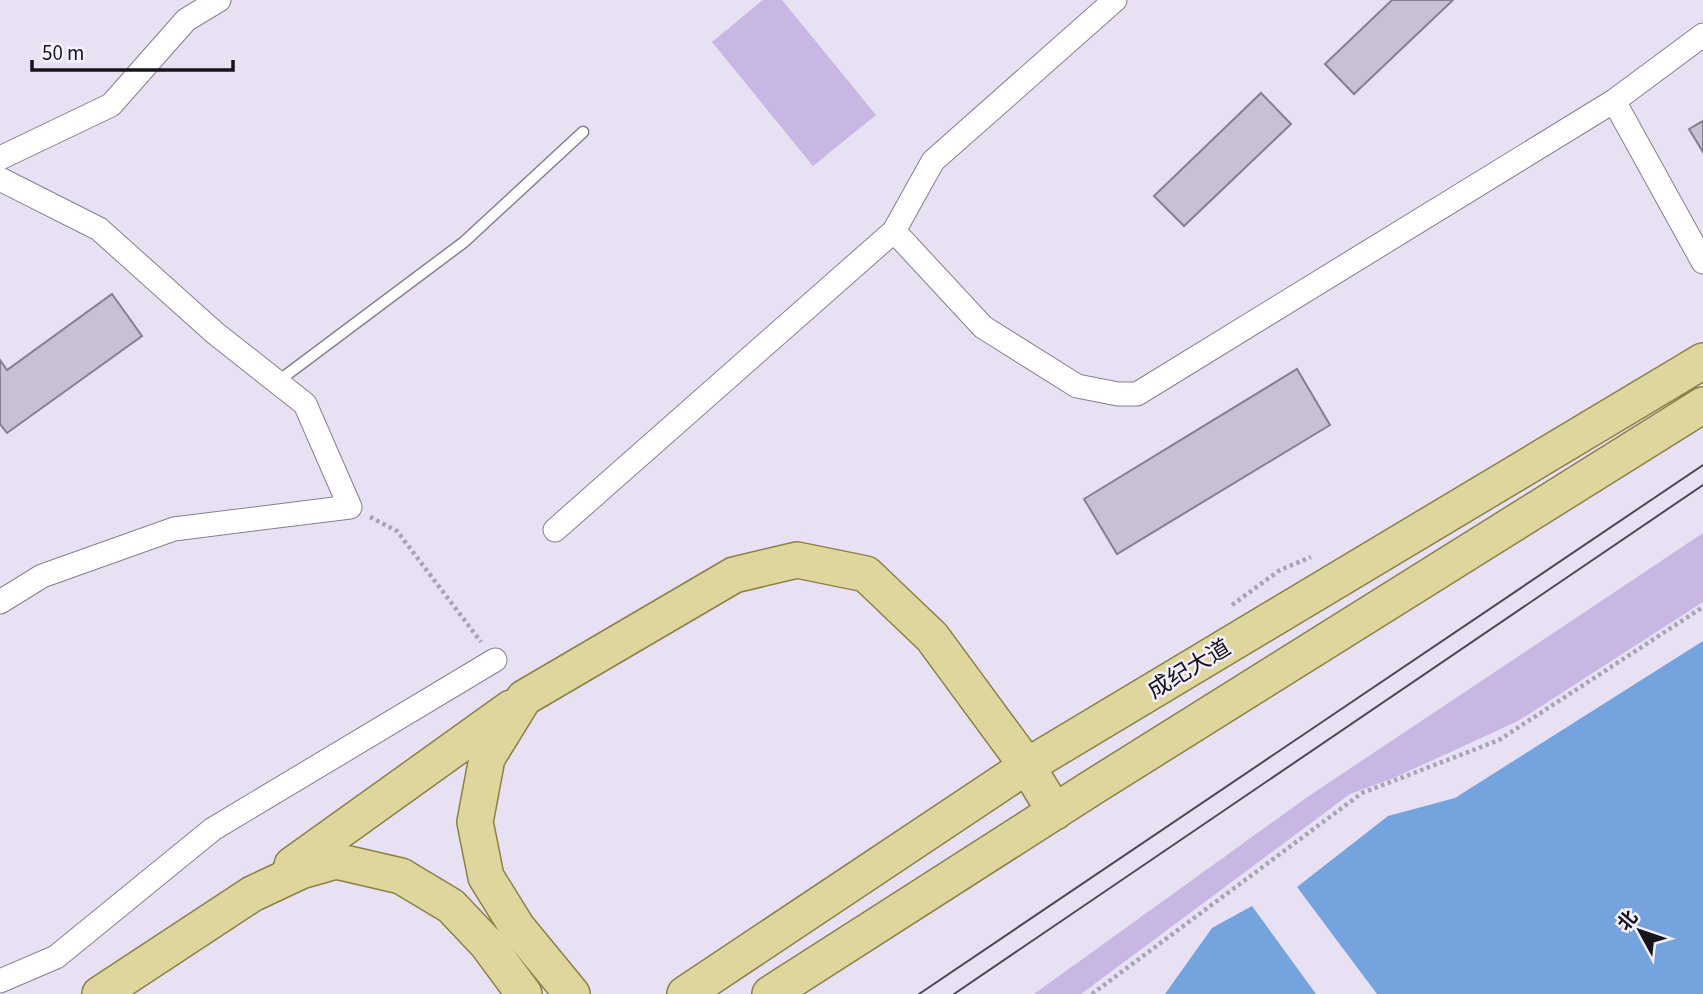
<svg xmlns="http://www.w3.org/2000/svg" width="1703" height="994" font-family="'Source Sans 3','Noto Sans SC',sans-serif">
<rect width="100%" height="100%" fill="#e8e1f4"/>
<path fill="#c8b6e3" d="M 763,0 L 782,0 L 876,115 L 813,166 L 712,42 Z
M 1703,533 L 1703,602 L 1518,721 L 1396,777 L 1350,794 L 1081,994 L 1034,994 L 1306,798 Z"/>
<path fill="#74a3de" d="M 1703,641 L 1703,994 L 1377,994 L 1297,887 L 1388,816 L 1455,798 Z
M 1252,906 L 1316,994 L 1165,994 L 1212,928 Z"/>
<path fill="#c8c1d3" stroke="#867f90" stroke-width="2" d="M 1392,0 L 1453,0 L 1354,94 L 1325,64 Z
M 1261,93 L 1291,124 L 1184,226 L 1154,196 Z
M 1703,121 L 1703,152 L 1689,129 Z
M 112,294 L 142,336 L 7,433 L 0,424 L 0,360 L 7,370 Z
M 1297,369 L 1330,425 L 1117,554 L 1084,499 Z"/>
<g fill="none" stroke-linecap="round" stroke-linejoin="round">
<g stroke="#867f90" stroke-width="13">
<path id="service" d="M 277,382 L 464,242 L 583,132"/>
</g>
<g stroke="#867f90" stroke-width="25">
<path id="minor" d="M 1614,101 L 1703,262
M 0,158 L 111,105 L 186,20 L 219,0
M 0,179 L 99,229 L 215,333 L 305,404 L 350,507 L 174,529 L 42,576 L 0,602
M 894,231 L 983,327 L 1077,386 L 1118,394 L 1137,394 L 1614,101 L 1703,35
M 555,530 L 894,231 L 933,161 L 1115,0
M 0,981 L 56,957 L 213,829 L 495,660"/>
</g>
<g stroke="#8b8046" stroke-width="38">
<path id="primary" d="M 292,865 L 511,708
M 100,994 L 252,894 L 301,871 L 336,861 L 401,876 L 451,906 L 487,944 L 524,994
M 572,994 L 517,927 L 486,877 L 475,822 L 487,758 L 524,698 L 734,575 L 797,560 L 866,574 L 932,637 L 1027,766 L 1055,812
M 685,994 L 1027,766 L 1703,361
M 770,994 L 1093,787 L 1703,405"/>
</g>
<path stroke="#a9a3b2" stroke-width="4.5" stroke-dasharray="3.5 3.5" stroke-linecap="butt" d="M 370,517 L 397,531 L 481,642
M 1232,605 L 1280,570 L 1311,557
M 1092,994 L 1362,793 L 1499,740 L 1703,607"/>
<use href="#service" stroke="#fff" stroke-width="10"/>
<use href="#minor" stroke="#fff" stroke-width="23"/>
<use href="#primary" stroke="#dfd69e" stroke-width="35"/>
<path stroke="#4d4953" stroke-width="2" d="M 919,994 L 1703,465
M 954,994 L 1703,485"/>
</g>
<g text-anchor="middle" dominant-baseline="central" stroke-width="5" stroke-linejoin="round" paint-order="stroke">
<g font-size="23" fill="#17151b" stroke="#f4effe">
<text transform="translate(1189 669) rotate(-31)">成纪大道</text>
</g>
</g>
<g transform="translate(1640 931) rotate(310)" stroke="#f4effe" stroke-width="5" paint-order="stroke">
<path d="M0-5L12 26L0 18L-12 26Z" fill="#17151b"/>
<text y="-10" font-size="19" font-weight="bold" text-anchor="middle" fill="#17151b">北</text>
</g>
<path d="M32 60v10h201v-10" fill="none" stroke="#17151b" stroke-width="3.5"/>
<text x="42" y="60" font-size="21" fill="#17151b" stroke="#f4effe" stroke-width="5" paint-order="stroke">50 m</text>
</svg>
